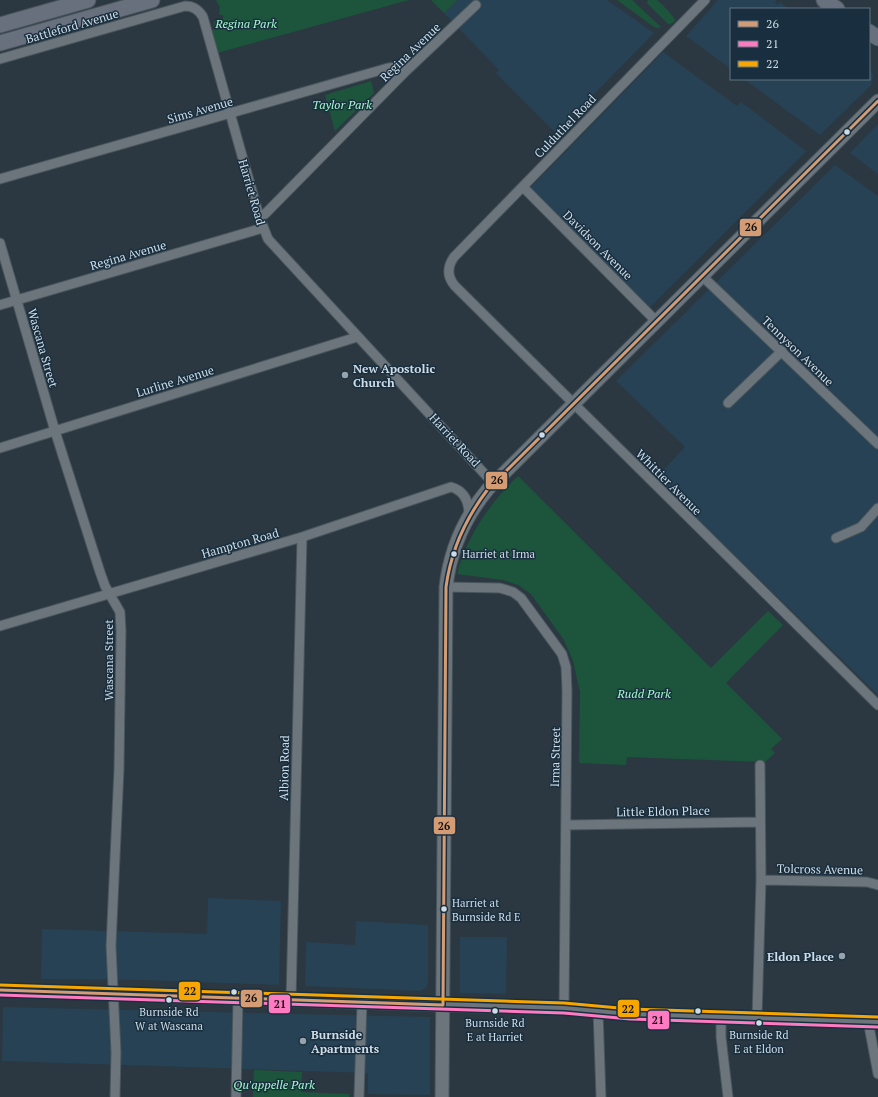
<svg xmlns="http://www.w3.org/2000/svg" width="878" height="1097" font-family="'PT Serif',serif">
<rect width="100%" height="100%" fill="#2b3841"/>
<path fill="#274254" d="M 457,0 L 607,0 L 654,33 L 556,133 L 496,73 L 499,70 L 444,13 Z
M 718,0 L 776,0 L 775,3 L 778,5 L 780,2 L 789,9 L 731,9 L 731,69 L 686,36 Z
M 663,52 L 737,106 L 741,102 L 806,151 L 648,309 L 529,189 Z
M 869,66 L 873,75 L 871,85 L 820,135 L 744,79 L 869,79 Z
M 878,124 L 878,174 L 850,153 Z
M 835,165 L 878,196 L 878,695 L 656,478 L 685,447 L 616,381 Z
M 208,898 L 281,901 L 279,985 L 145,980 L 41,979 L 42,929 L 207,934 Z
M 356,921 L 428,925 L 428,982 L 426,988 L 420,991 L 305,986 L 306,942 L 355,945 Z
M 460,937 L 507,937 L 506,994 L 460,993 Z
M 3,1007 L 430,1017 L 430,1095 L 368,1094 L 368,1073 L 2,1061 Z"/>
<path fill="#1c553c" d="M 216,0 L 409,0 L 217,53 L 212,33 L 215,20 L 220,22 L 224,16 L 219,14 L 220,7 Z
M 431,0 L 457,0 L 444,13 Z
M 617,0 L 632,0 L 661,27 L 658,28 L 654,27 Z
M 648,0 L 657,0 C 663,5 671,13 675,20 L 673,23 L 668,24 L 647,3 Z
M 371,81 L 374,93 L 335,131 L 325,95 Z
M 518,476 L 711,668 L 768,611 L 783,625 L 726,683 L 782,739 L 771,749 L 775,753 L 765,762 L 627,757 L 626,765 L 579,763 L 580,692 L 573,661 L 564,640 L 531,594 L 518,585 L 503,580 L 457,574 C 467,536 490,503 518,476 Z
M 254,1070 L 302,1072 L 301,1092 L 349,1094 L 349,1097 L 253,1097 Z"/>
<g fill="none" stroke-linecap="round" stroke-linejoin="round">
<g stroke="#49555c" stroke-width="11">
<path id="minor" d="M 705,0 L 454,257 C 447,267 447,277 455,286 L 878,705
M 0,59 L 185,6 C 194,6 199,10 203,17 L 259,216 L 268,239 L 493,483
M 0,179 L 388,68 L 398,67 L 405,72
M 523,187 L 656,321
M 259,216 L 265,214 L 405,72 L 476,5
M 0,243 L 55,431 L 100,572 L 105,586 L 120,612 L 121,631 L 119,769 L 111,946 L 116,1052 L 115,1097
M 701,275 L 878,444
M 0,305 L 263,228
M 728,403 L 782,351
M 0,448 L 357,337
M 836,538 L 861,527 L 878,508
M 446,587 L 500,588 L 513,592 L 521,598 L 562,654 L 566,667 L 567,691 L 564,1008
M 0,626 L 302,537 L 451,487 C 465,491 469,502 469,515
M 566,825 L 760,822
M 761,880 L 867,882 L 878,885
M 291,1000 L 302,537
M 598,1011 L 601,1097
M 721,1017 L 721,1037 L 728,1097
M 757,1018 L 761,880 L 760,765
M 868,1021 L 878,1074
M 236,1097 L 238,999
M 359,1097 L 362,1003"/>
</g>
<g stroke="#49555c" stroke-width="15">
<path id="secondary" d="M 0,990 L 443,1005 L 564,1008 L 630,1014 L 878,1022
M 442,1097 L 446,587 C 450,550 464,518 488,489 L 878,101"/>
</g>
<g stroke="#49555c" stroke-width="17">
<path id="trunk" d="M 824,0 L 837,9
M 0,25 L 88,0
M 869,32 L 878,38
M 0,43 L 152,0"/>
</g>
<use href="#minor" stroke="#6c757c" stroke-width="9"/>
<use href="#secondary" stroke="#6c757c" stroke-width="13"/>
<use href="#trunk" stroke="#686f7d" stroke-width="15"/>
<g stroke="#192f3f" stroke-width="6">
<path id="bus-1" d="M 0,990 L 443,1005
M 443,1005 L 446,587 C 451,550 465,519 488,489 L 878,101"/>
</g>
<g stroke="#192f3f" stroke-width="6">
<path id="bus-2" d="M 0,995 L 564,1013 L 630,1019 L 878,1027"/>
</g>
<g stroke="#192f3f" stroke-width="6">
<path id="bus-3" d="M 0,985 L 564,1003 L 630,1009 L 878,1017"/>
</g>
<use href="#bus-1" stroke="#d39c74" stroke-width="3"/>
<use href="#bus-2" stroke="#fe7ac1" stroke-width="3"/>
<use href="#bus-3" stroke="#f7a600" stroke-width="3"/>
</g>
<g fill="#cfdce6" stroke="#192f3f" stroke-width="1.5">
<circle cx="847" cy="132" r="3.5"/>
<circle cx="542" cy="435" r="3.5"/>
<circle cx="454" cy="554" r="3.5"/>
<circle cx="444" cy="909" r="3.5"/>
<circle cx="234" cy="992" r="3.5"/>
<circle cx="169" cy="1000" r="3.5"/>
<circle cx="495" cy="1011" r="3.5"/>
<circle cx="698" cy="1011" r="3.5"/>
<circle cx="759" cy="1023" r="3.5"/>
</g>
<g fill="#96a3ac" stroke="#192f3f" stroke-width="1.5">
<circle cx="345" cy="375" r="4"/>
<circle cx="842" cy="956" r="4"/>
<circle cx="303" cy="1041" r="4"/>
</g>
<g text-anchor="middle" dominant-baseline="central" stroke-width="3" stroke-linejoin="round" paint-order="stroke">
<g font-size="11" fill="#cfdce6" stroke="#192f3f">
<text x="462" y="554" text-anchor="start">Harriet at Irma</text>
<text x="452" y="903" text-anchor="start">Harriet at<tspan x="452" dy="14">Burnside Rd E</tspan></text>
<text x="169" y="1012">Burnside Rd<tspan x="169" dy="14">W at Wascana</tspan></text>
<text x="495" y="1023">Burnside Rd<tspan x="495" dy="14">E at Harriet</tspan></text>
<text x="759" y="1035">Burnside Rd<tspan x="759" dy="14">E at Eldon</tspan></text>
</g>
<g font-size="12" font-style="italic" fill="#a3fac9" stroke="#192f3f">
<text x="246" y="23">Regina Park</text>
<text x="342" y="104">Taylor Park</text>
<text x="644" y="693">Rudd Park</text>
<text x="274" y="1084">Qu'appelle Park</text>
</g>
<g font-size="12" fill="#cfdce6" stroke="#192f3f">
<text transform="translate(72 26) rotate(-16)">Battleford Avenue</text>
<text transform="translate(410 52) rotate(-44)">Regina Avenue</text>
<text transform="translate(200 110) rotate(-16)">Sims Avenue</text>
<text transform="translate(565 126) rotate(-46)">Culduthel Road</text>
<text transform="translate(252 192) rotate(74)">Harriet Road</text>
<text transform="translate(598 245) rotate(45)">Davidson Avenue</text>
<text transform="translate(128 255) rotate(-16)">Regina Avenue</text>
<text transform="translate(43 348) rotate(74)">Wascana Street</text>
<text transform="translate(798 351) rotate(44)">Tennyson Avenue</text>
<text transform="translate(175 381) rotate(-17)">Lurline Avenue</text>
<text transform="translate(455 440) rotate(47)">Harriet Road</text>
<text transform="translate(669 482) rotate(45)">Whittier Avenue</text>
<text transform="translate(240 543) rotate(-16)">Hampton Road</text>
<text transform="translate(108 660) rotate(-90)">Wascana Street</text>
<text transform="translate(555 757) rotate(-89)">Irma Street</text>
<text transform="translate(284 768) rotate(-89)">Albion Road</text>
<text transform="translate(663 811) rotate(-1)">Little Eldon Place</text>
<text transform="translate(820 869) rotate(1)">Tolcross Avenue</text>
</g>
<g font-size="12" font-weight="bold" fill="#cfdce6" stroke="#192f3f" text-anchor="start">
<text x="353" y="368">New Apostolic<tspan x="353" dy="14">Church</tspan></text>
<text x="834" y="956" text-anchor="end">Eldon Place</text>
<text x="311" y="1034">Burnside<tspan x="311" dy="14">Apartments</tspan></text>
</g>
</g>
<g stroke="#192f3f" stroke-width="1.5">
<rect x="739" y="218" width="23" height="19" rx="4" fill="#d39c74"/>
<rect x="485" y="471" width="23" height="19" rx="4" fill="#d39c74"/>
<rect x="433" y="816" width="23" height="19" rx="4" fill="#d39c74"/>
<rect x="178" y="981" width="23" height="20" rx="4" fill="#f7a600"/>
<rect x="240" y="989" width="23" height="19" rx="4" fill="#d39c74"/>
<rect x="268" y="994" width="23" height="20" rx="4" fill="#fe7ac1"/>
<rect x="617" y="999" width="23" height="19" rx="4" fill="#f7a600"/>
<rect x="647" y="1010" width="23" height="20" rx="4" fill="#fe7ac1"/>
</g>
<g font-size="11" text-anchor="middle" font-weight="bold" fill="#111">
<text x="751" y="231">26</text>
<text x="497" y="484">26</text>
<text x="444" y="830">26</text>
<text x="190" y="995">22</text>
<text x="251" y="1002">26</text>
<text x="280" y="1008">21</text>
<text x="628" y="1013">22</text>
<text x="658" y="1024">21</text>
</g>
<rect x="730" y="8" width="140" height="72" fill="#192f3f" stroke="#627482"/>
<rect x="738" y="21" width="20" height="6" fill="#d39c74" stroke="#627482"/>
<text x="766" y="28" font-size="12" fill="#cfdce6">26</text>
<rect x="738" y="41" width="20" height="6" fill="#fe7ac1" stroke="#627482"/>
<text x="766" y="48" font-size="12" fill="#cfdce6">21</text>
<rect x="738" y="61" width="20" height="6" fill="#f7a600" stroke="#627482"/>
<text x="766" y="68" font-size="12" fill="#cfdce6">22</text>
</svg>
